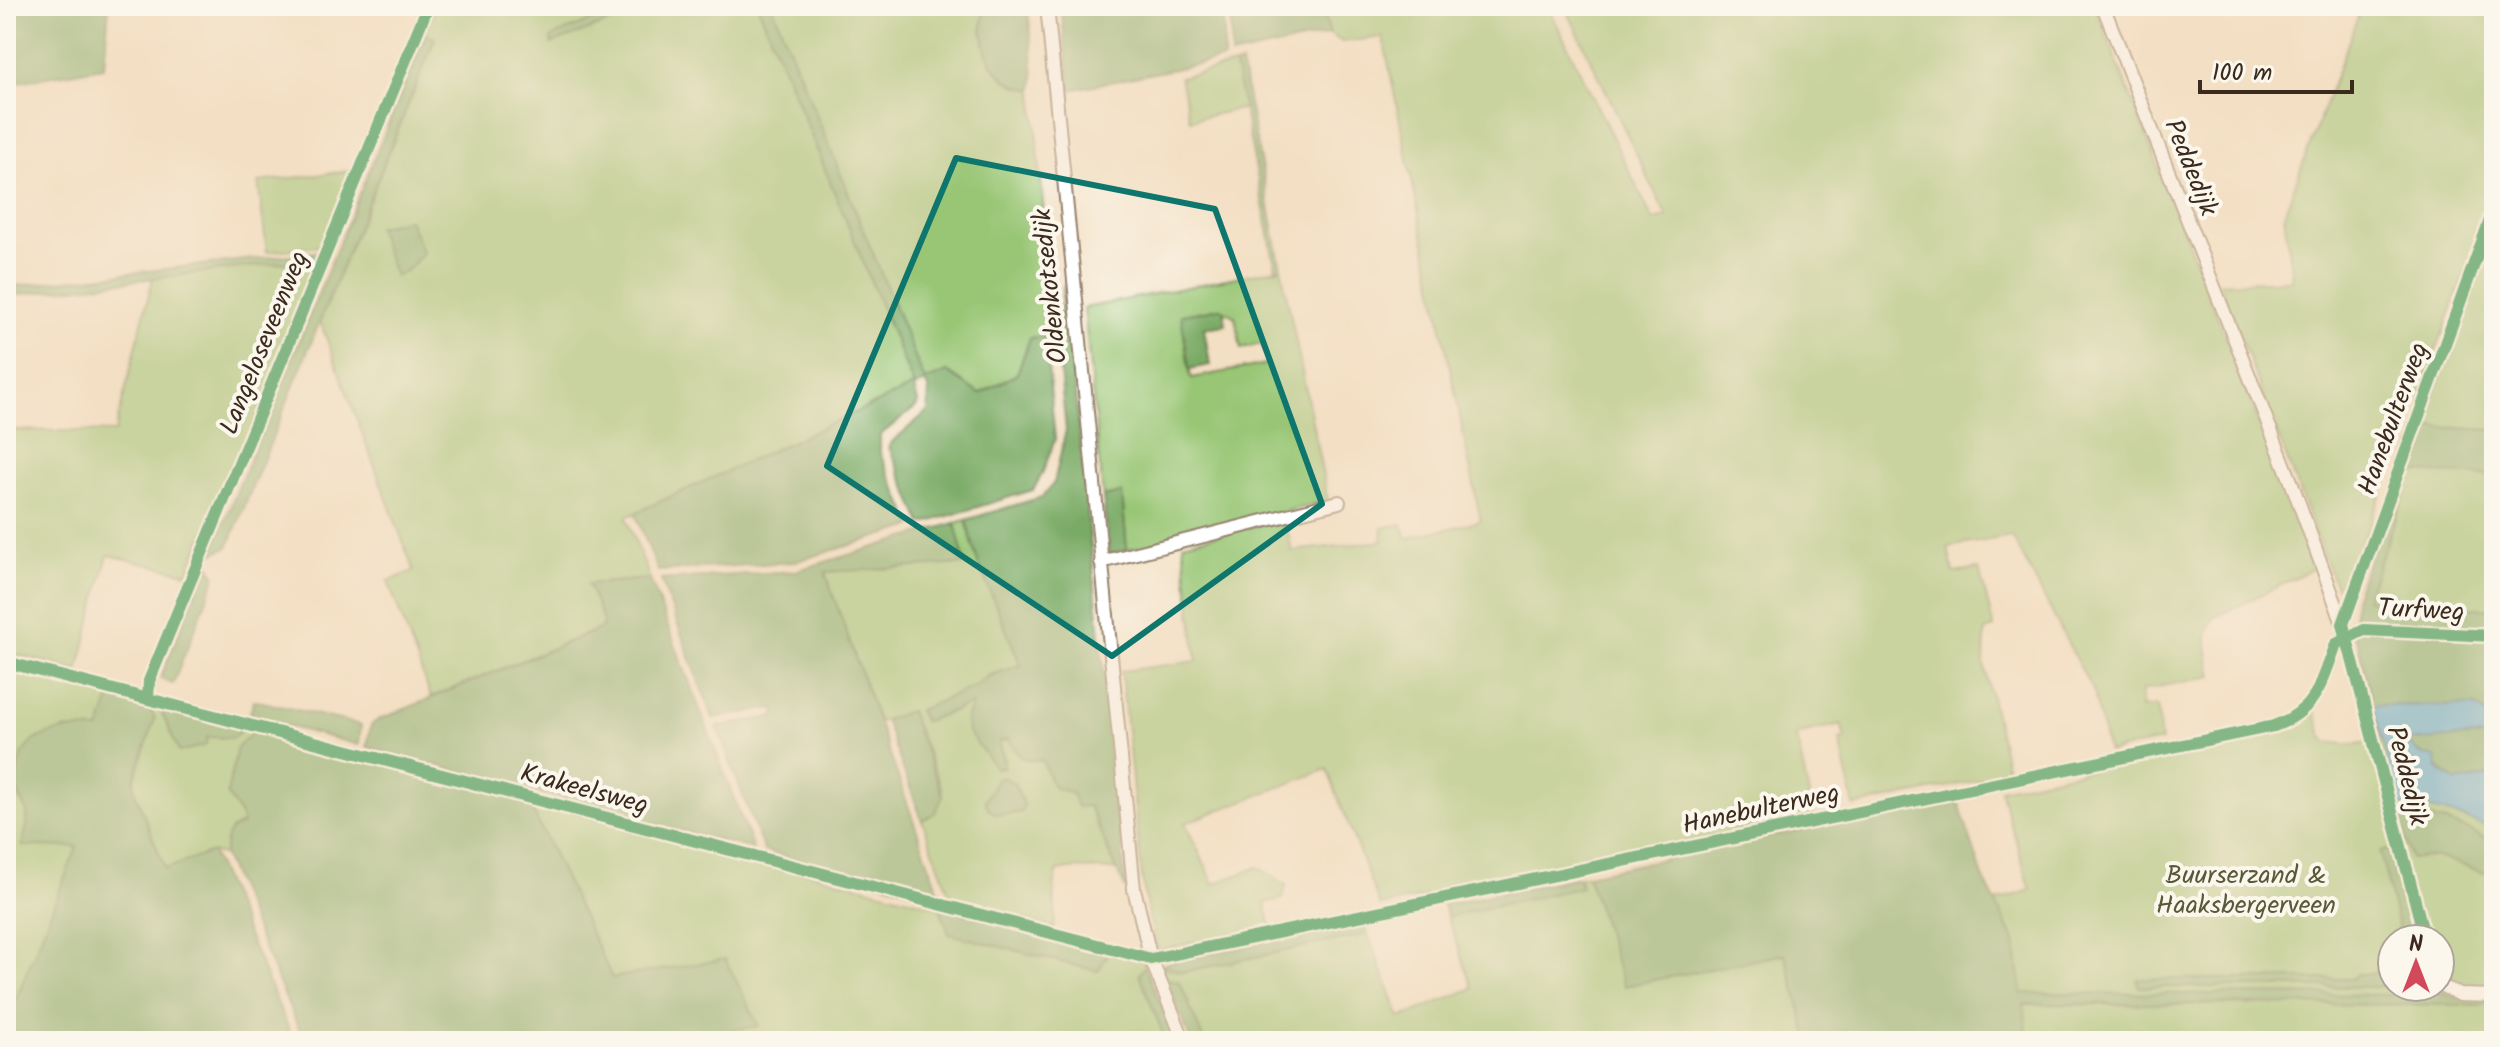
<svg xmlns="http://www.w3.org/2000/svg" width="2500" height="1047" font-family="Kalam,sans-serif">
<rect width="100%" height="100%" fill="#fbf7ec"/>
<filter id="ink" filterUnits="userSpaceOnUse"><feTurbulence type="fractalNoise" baseFrequency=".0125" numOctaves="2"/><feDisplacementMap in="SourceGraphic" scale="16" xChannelSelector="R" yChannelSelector="G"/><feConvolveMatrix kernelMatrix="1 2 1 2 8 2 1 2 1" color-interpolation-filters="sRGB"/></filter>
<filter id="wash" filterUnits="userSpaceOnUse"><feTurbulence type="fractalNoise" baseFrequency=".006" numOctaves="4" result="noise"/><feDisplacementMap in="SourceGraphic" scale="32" xChannelSelector="R" yChannelSelector="G"/><feGaussianBlur stdDeviation="1.8" result="paint"/><feColorMatrix in="noise" values="0 0 0 0 0 0 0 0 0 0 0 0 0 0 0 0 0 1.4 0 .05"/><feComposite in="paint" operator="in"/></filter>
<g filter="url(#wash)">
<rect width="100%" height="100%" fill="#f3dfc3"/>
<path fill="#98c675" stroke="#6a784a" stroke-width="2" fill-rule="evenodd" d="M 436,6 L 626,6 L 559,34 L 624,18 L 653,6 L 758,6 L 914,386 L 626,517 L 650,579 L 589,584 L 603,620 L 602,628 L 431,697 L 388,581 L 414,571 L 320,321 L 435,39 L 425,35 Z
M 772,6 L 985,6 C 975,40 992,88 1033,89 L 1051,295 L 1051,307 L 1045,336 L 1030,338 L 1017,374 L 979,394 L 947,372 L 925,382 Z
M 1322,6 L 1548,6 L 1653,220 L 1667,217 L 1565,6 L 2095,6 L 2316,567 L 2214,618 C 2201,636 2209,656 2213,676 L 2142,690 L 2141,708 L 2157,706 L 2161,741 L 2108,752 L 2093,691 L 2012,536 L 1948,547 L 1953,573 L 1979,569 L 1994,628 L 1985,631 L 1984,664 L 2008,774 L 1854,806 L 1840,740 L 1845,738 L 1841,724 L 1796,735 L 1813,815 L 1380,906 L 1327,769 L 1185,823 L 1214,884 L 1258,867 L 1286,885 L 1283,899 L 1265,903 L 1271,927 L 1159,950 L 1148,915 L 1142,878 L 1121,671 L 1197,661 L 1183,543 L 1285,519 L 1292,551 L 1383,541 L 1382,528 L 1402,524 L 1407,538 L 1481,521 L 1383,37 L 1342,42 L 1330,34 Z
M 2362,6 L 2494,6 L 2494,198 L 2353,568 L 2341,592 L 2338,591 L 2329,570 L 2220,283 L 2292,280 L 2284,214 Z
M 1235,65 L 1244,108 L 1190,120 L 1180,77 Z
M 358,170 L 327,245 L 267,252 L 258,182 Z
M 2494,226 L 2494,1041 L 1193,1041 L 1159,965 L 1363,922 L 1400,1018 L 1473,988 L 1443,905 L 1955,799 L 1984,880 L 1995,902 L 2031,890 L 2000,789 L 2285,728 L 2300,721 L 2314,709 L 2322,735 L 2327,742 C 2348,745 2361,747 2380,737 L 2357,636 L 2363,588 ZM 2392,939 L 2440,939 L 2440,987 L 2392,987 Z
M 322,258 L 249,435 L 187,573 L 108,555 L 78,671 L 6,652 L 6,430 L 115,432 L 153,278 Z
M 1281,268 L 1328,501 L 1127,550 L 1122,494 L 1103,497 L 1084,308 ZM 1219,308 L 1235,317 L 1241,348 L 1262,344 L 1267,364 L 1191,378 L 1182,315 Z
M 966,520 L 978,563 L 1021,665 L 987,676 L 976,686 L 919,710 L 924,722 L 973,703 L 966,719 L 996,768 L 1003,768 L 1004,759 L 999,741 L 1009,739 C 1017,755 1023,762 1042,760 C 1056,783 1043,783 1072,794 L 1076,803 L 1089,806 L 1116,870 C 1096,870 1077,866 1058,871 C 1050,889 1058,909 1054,928 L 952,901 L 922,820 L 929,817 L 942,789 L 910,711 L 876,723 L 824,571 L 964,564 L 955,523 Z
M 6,662 L 113,690 L 99,730 L 64,729 L 19,798 L 28,813 L 26,827 L 78,846 L 6,1024 Z
M 146,699 L 157,701 L 179,752 L 206,745 L 207,736 L 233,738 L 246,725 L 257,728 L 237,749 L 227,794 L 241,816 L 243,824 C 225,828 226,840 224,856 L 212,852 L 166,870 L 134,790 L 134,780 L 154,719 Z
M 527,799 L 940,907 L 950,934 L 1098,971 L 1109,952 L 1142,960 L 1145,966 L 1139,974 L 1166,1041 L 664,1041 L 758,1026 L 725,960 L 612,978 Z"/>
<path fill="#7aab66" stroke="#5a6a42" stroke-width="2" d="M 6,6 L 109,6 L 104,67 L 6,84 Z
M 626,6 L 653,6 L 551,44 L 551,38 L 559,34 Z
M 758,6 L 772,6 L 925,381 L 947,372 L 980,394 L 1017,374 L 1030,338 L 1045,336 L 1055,439 L 1042,474 L 1033,490 L 922,524 L 889,447 L 893,441 L 928,411 L 929,390 L 925,382 L 914,387 L 918,403 L 916,407 L 880,435 L 880,454 L 913,526 L 794,562 L 658,571 L 635,513 L 914,386 Z
M 985,6 L 1028,6 L 1034,76 L 1033,89 C 993,88 975,40 985,6 Z
M 1061,6 L 1224,6 L 1224,59 L 1070,90 Z
M 1231,6 L 1322,6 L 1330,34 L 1231,56 Z
M 425,35 L 435,38 L 228,547 L 211,554 Z
M 1241,63 L 1281,268 L 1276,270 L 1235,65 Z
M 409,219 L 423,253 L 409,269 L 395,277 L 377,227 Z
M 325,251 L 322,258 L 6,296 L 6,287 Z
M 1064,284 L 1126,890 L 1089,806 L 1077,807 L 1072,793 L 1053,787 L 1042,760 C 1021,762 1018,755 1008,739 L 999,741 L 1004,766 L 996,768 L 968,732 L 966,719 L 972,704 L 924,722 L 919,710 L 976,686 L 987,677 L 1021,665 L 978,563 L 966,520 L 1042,497 L 1054,483 L 1066,430 L 1056,333 Z
M 1220,308 L 1224,311 L 1226,325 L 1204,328 L 1210,365 L 1189,369 L 1181,315 Z
M 2420,426 L 2494,430 L 2494,476 L 2413,472 L 2366,599 L 2415,605 L 2494,609 L 2494,722 L 2475,706 L 2373,705 L 2358,643 L 2354,637 L 2354,598 Z
M 1122,493 L 1127,550 L 1109,554 L 1103,497 Z
M 955,523 L 965,564 L 825,572 L 941,898 L 764,851 L 717,727 L 776,716 L 775,708 L 713,718 L 661,580 L 795,571 Z
M 207,563 L 216,576 L 173,684 L 160,679 Z
M 650,579 L 753,849 L 367,747 L 371,725 L 378,720 L 602,628 L 603,620 L 588,584 Z
M 113,690 L 146,699 L 155,719 L 134,780 L 134,790 L 165,869 L 212,852 L 294,1041 L 6,1041 L 6,1024 L 77,847 L 22,846 C 24,835 30,820 26,809 C 23,801 18,796 17,787 C 13,732 57,727 99,730 Z
M 254,700 L 361,725 L 359,745 L 249,716 Z
M 157,701 L 234,722 L 246,725 L 233,738 L 207,737 L 206,745 L 179,752 Z
M 910,711 L 943,796 L 935,813 L 922,820 L 885,720 Z
M 257,728 L 527,799 L 612,978 L 725,959 L 759,1026 L 664,1041 L 304,1041 L 224,856 C 226,839 225,829 243,824 L 241,816 L 227,794 L 237,748 Z
M 2478,736 L 2493,739 L 2494,769 L 2485,777 L 2456,782 C 2439,770 2419,748 2401,740 Z
M 998,778 L 1006,778 L 1015,785 L 1024,805 L 1022,812 C 1006,815 989,819 985,800 Z
M 1957,798 L 1984,880 L 2015,941 L 2022,993 L 2422,995 L 2436,991 L 2457,998 L 2494,999 L 2494,1005 L 2024,1004 L 2028,1041 L 1809,1041 L 1785,954 L 1624,986 L 1587,875 Z
M 2411,812 C 2424,814 2431,819 2441,821 C 2462,826 2476,832 2494,844 L 2494,876 C 2462,867 2447,853 2411,859 L 2400,816 Z
M 2395,848 L 2417,939 L 2401,939 L 2380,852 Z
M 1578,877 L 1582,887 L 1448,917 L 1443,905 Z
M 940,907 L 1109,952 L 1098,971 L 949,934 Z
M 1363,921 L 1368,934 L 1182,972 L 1159,965 Z
M 1145,966 L 1147,971 L 1177,1041 L 1166,1041 L 1139,974 Z
M 2392,973 L 2392,987 L 2418,987 L 2139,987 L 2137,979 L 2352,979 L 2357,974 Z
M 1165,978 L 1180,982 L 1204,1041 L 1191,1041 Z"/>
<path fill="#57aad3" stroke="#496a78" stroke-width="2" d="M 2373,705 L 2475,706 L 2494,722 L 2494,741 L 2478,736 L 2403,741 L 2413,746 L 2421,755 L 2436,758 L 2438,769 L 2456,782 L 2485,777 L 2494,769 L 2494,829 C 2463,818 2432,805 2398,806 Z"/>
</g>
<g filter="url(#ink)">
<g fill="none" stroke-linecap="round" stroke-linejoin="round">
<g stroke="#978470" stroke-width="16">
<path id="minor" d="M 1047,6 L 1134,889 L 1151,959 L 1184,1041
M 2103,6 L 2292,484 L 2343,624 L 2425,939
M 1101,562 L 1339,502
M 2343,624 L 2494,209
M 1151,959 L 2274,726 C 2316,711 2322,682 2336,644 L 2347,638
M 2440,985 L 2460,995 L 2494,996"/>
</g>
<use href="#minor" stroke="#fff" stroke-width="12"/>
<g stroke="#fbf7ec" stroke-width="17">
<path id="cycleway" d="M 6,662 L 1151,959 L 2274,726 C 2316,711 2322,682 2336,644 L 2364,630 L 2494,636
M 148,699 L 149,681 L 428,6
M 2425,939 L 2343,624 L 2494,209"/>
</g>
<use href="#cycleway" stroke="#00873e" stroke-width="12"/>
</g>
</g>
<path d="M0 0H2500V1047H0ZM 956,158 L 1215,209 L 1322,504 L 1112,656 L 827,466 Z" fill="#f3dfc3" fill-opacity=".55" fill-rule="evenodd"/>
<path fill="none" stroke="#0f766e" stroke-width="6" stroke-linejoin="round" d="M 956,158 L 1215,209 L 1322,504 L 1112,656 L 827,466 Z"/>
<g text-anchor="middle" dominant-baseline="central" stroke-width="8" stroke-linejoin="round" paint-order="stroke">
<g font-size="26" fill="#3b2a1e" stroke="#fbf7ec">
<text transform="translate(2190 168) rotate(68)">Peddedijk</text>
<text transform="translate(1051 286) rotate(-96)">Oldenkotsedijk</text>
<text transform="translate(265 343) rotate(-68)">Langeloseveenweg</text>
<text transform="translate(2394 419) rotate(-70)">Hanebulterweg</text>
<text transform="translate(2421 611) rotate(3)">Turfweg</text>
<text transform="translate(2406 776) rotate(76)">Peddedijk</text>
<text transform="translate(584 790) rotate(15)">Krakeelsweg</text>
<text transform="translate(1761 810) rotate(-12)">Hanebulterweg</text>
</g>
<g font-size="26" fill="#575938" stroke="#fbf7ec">
<text x="2246" y="876">Buurserzand &amp;<tspan x="2246" dy="30">Haaksbergerveen</tspan></text>
</g>
</g>
<rect width="2500" height="1047" fill="none" stroke="#fbf7ec" stroke-width="32"/>
<g transform="translate(2416 963)"><circle r="38" fill="#fbf7ec" stroke="#aea59a" stroke-width="2"/>
<path d="M0-6L14 30L0 20L-14 30Z" fill="#d1495b"/>
<text y="-12" font-size="22" font-weight="bold" text-anchor="middle" fill="#3b2a1e">N</text>
</g>
<path d="M2200 80v12h152v-12" fill="none" stroke="#3b2a1e" stroke-width="4"/>
<text x="2212" y="80" font-size="24" fill="#3b2a1e" stroke="#fbf7ec" stroke-width="6" paint-order="stroke">100 m</text>
</svg>
